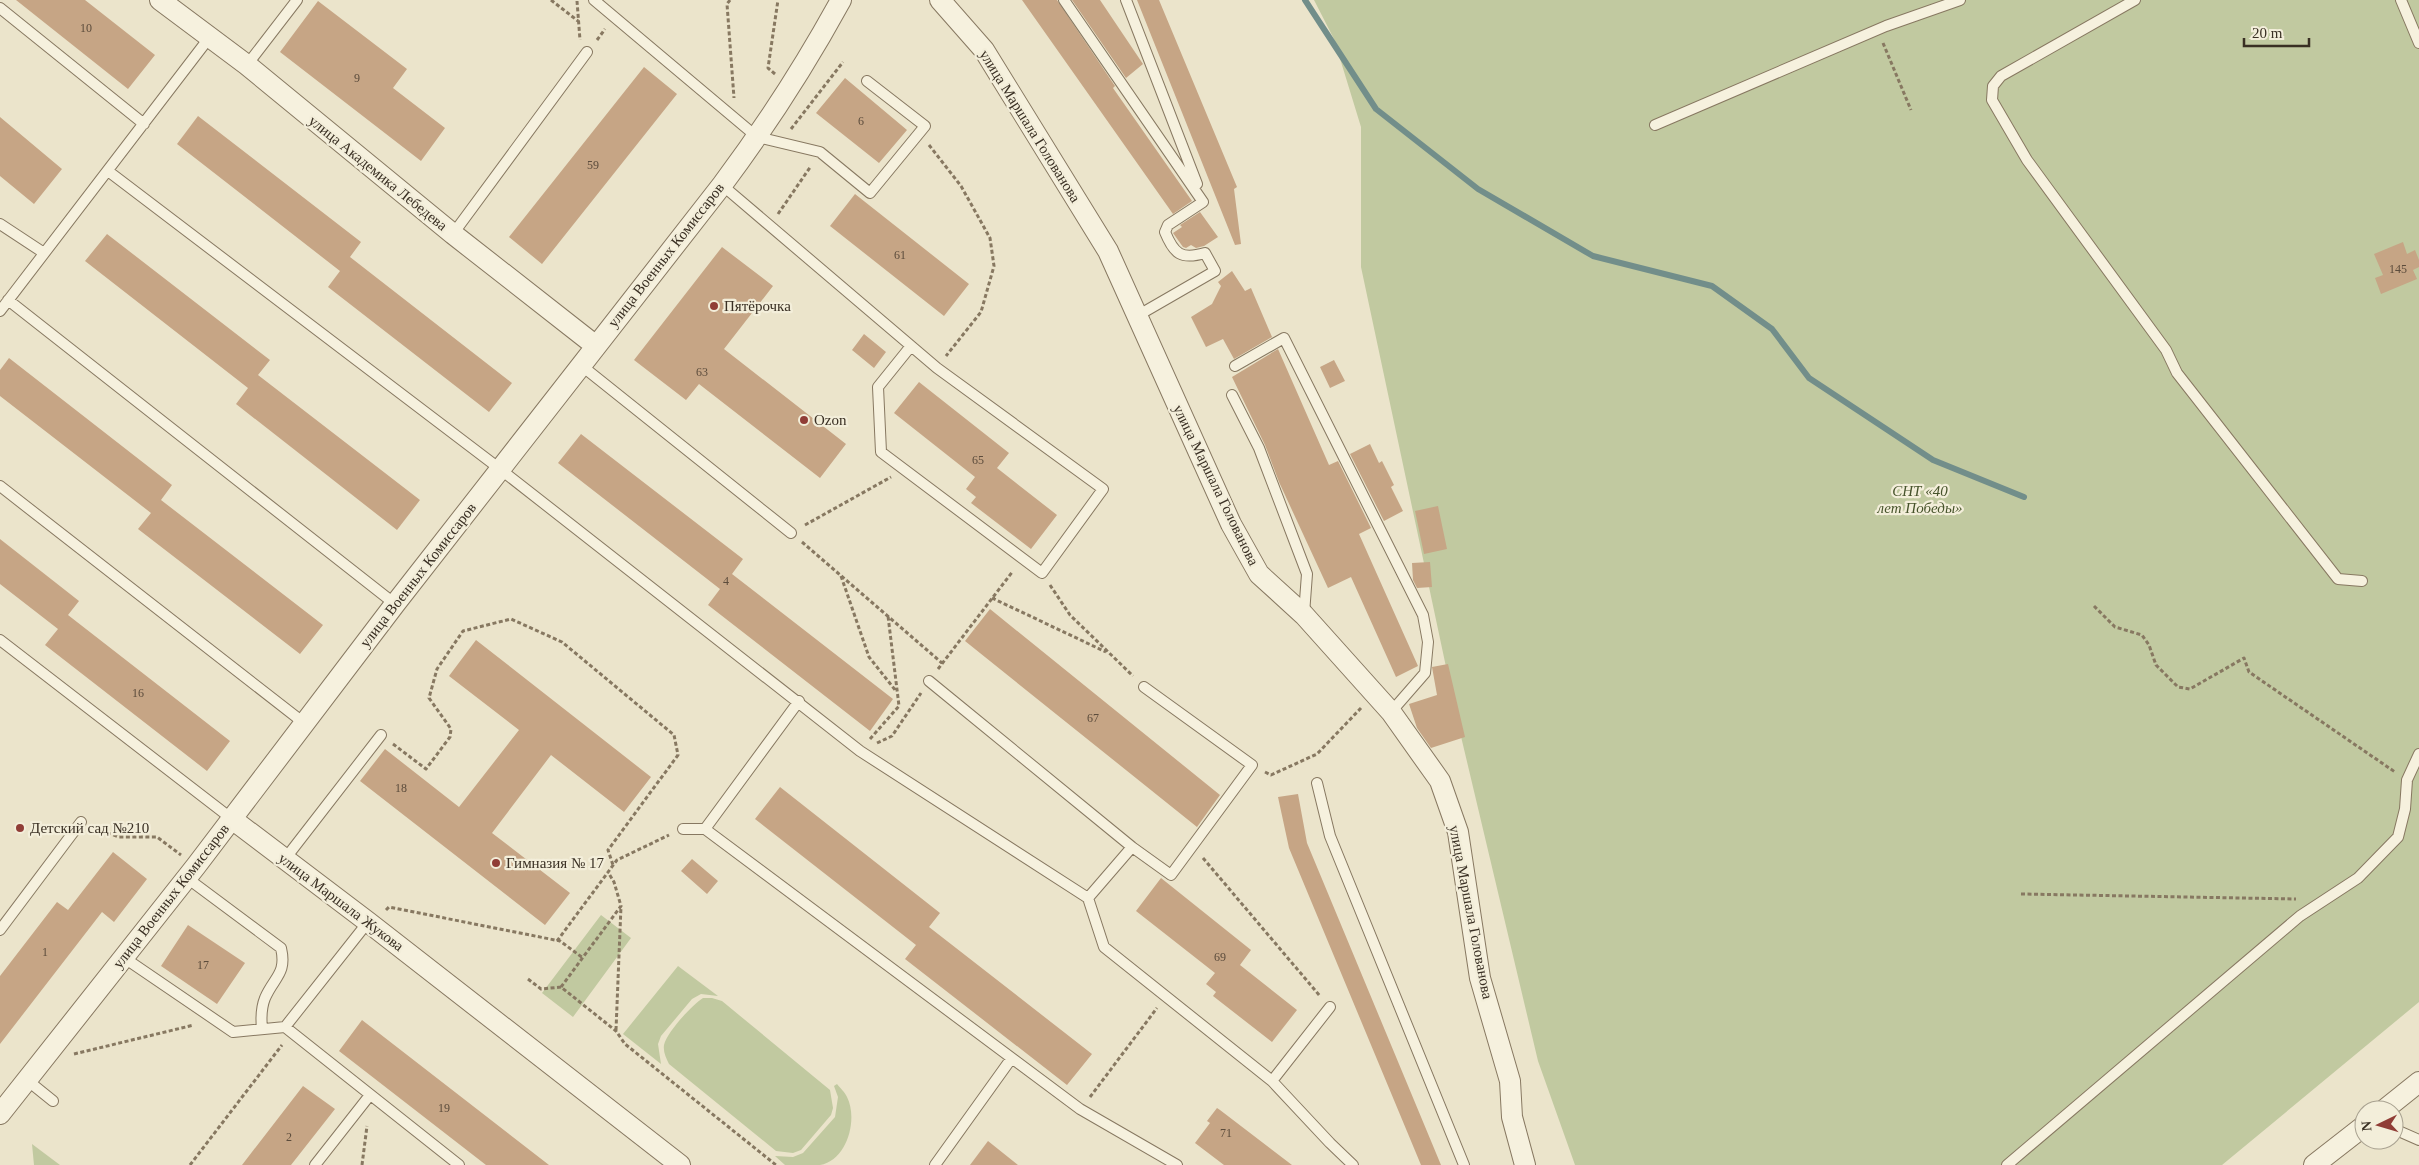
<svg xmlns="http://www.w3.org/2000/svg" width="2419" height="1165" font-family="Georgia,serif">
<rect width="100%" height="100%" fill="#ebe4cb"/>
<path fill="#c1c9a0" d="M 1314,0 L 2419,0 L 2419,1002 L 2222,1165 L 1575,1165 L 1538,1061 L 1459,728 L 1361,267 L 1361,127 L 1334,39 Z
M 601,915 L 631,938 L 573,1017 L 542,993 Z
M 678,966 L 718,996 L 701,994 L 692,999 L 661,1036 L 658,1044 L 661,1064 L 623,1034 Z
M 703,998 L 712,998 L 722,1001 L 830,1090 L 833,1108 L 831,1115 L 801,1150 L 793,1153 L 776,1151 L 669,1064 C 666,1058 663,1052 664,1045 C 667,1032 692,1005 703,998 Z
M 837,1084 C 840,1088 845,1092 847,1097 C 858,1118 848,1160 820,1165 C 810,1165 796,1165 785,1165 L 775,1156 L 793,1157 L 803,1153 L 835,1117 L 838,1097 L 834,1086 Z
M 32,1144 L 60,1165 L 34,1165 Z"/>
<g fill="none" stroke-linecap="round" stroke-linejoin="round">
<path stroke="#728e8a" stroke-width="6" d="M 1305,0 L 1376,109 L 1478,189 L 1593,256 L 1712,286 L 1772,329 L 1809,378 L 1933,460 L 2024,497"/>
</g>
<path fill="#c6a585" d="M 16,0 L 85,0 L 155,55 L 128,89 Z
M 1022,0 L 1057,0 L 1115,86 L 1113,88 L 1192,201 L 1173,214 Z
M 1072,0 L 1100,0 L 1143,64 L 1126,78 Z
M 1137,0 L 1159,0 L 1237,187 L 1234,189 L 1241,244 L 1235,245 Z
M 318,1 L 407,69 L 393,88 L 445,128 L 421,161 L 280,52 Z
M 644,67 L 677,94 L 542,264 L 509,237 Z
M 845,78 L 907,130 L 879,163 L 816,113 Z
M 198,116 L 361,242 L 350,257 L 512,383 L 489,412 L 328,287 L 340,271 L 177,144 Z
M 0,117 L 62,169 L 34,204 L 0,176 Z
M 855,194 L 969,284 L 944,316 L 830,226 Z
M 1200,212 L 1218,237 L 1204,246 L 1196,248 L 1191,245 L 1186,248 L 1183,247 L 1173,233 L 1182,227 L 1180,225 Z
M 107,234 L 270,360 L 258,375 L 420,500 L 397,530 L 236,404 L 248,388 L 85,261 Z
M 2403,242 L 2407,254 L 2415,250 L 2419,260 L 2419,267 L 2413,270 L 2417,279 L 2381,294 L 2375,278 L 2383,275 L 2374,254 Z
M 722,247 L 773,286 L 724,349 L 846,444 L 820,478 L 699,384 L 686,400 L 634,360 Z
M 1232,271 L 1245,291 L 1251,288 L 1272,337 L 1234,359 L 1223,339 L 1206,347 L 1191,317 L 1212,304 L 1221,286 L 1218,282 Z
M 864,334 L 886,352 L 874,368 L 852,350 Z
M 1278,349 L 1329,465 L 1338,461 L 1371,528 L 1359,534 L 1418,666 L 1396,677 L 1351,577 L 1328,588 L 1279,482 L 1265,445 L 1232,377 Z
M 9,358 L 172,485 L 161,500 L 323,625 L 300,654 L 138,529 L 151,513 L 0,396 L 0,370 Z
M 1334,360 L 1345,381 L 1330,388 L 1320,367 Z
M 919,382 L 1009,453 L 997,468 L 1057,515 L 1031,549 L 971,503 L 976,497 L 966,489 L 975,477 L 894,413 Z
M 581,434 L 743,559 L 732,574 L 893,699 L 870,731 L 708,605 L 720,589 L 558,463 Z
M 1370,444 L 1379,463 L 1382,461 L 1394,485 L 1391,487 L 1403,511 L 1384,521 L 1350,454 Z
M 1438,506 L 1447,549 L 1424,554 L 1415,511 Z
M 0,539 L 79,601 L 68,615 L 230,741 L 207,771 L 45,645 L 58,629 L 0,584 Z
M 1430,562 L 1432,587 L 1417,588 L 1413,580 L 1412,563 Z
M 990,609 L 1220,795 L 1197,827 L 965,641 Z
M 476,640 L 651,777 L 624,812 L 551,755 L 492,833 L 570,893 L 545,925 L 360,781 L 385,749 L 459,807 L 519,730 L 449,676 Z
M 1448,664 L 1465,737 L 1431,748 L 1417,728 L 1409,704 L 1437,695 L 1432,667 Z
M 780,787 L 940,913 L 929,927 L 1092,1054 L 1067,1085 L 905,959 L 916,945 L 755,819 Z
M 1298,794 L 1307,843 L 1441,1165 L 1421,1165 L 1289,848 L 1278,797 Z
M 113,852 L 147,879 L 114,922 L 102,912 L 0,1044 L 0,976 L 57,902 L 68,910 Z
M 692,859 L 718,881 L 707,894 L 681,871 Z
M 1161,878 L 1251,950 L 1240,965 L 1297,1010 L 1272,1042 L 1213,996 L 1216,992 L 1206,984 L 1215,973 L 1136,911 Z
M 188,925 L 245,963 L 217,1004 L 161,966 Z
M 362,1020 L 549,1165 L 486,1165 L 339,1051 Z
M 303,1086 L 335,1109 L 291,1165 L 242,1165 Z
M 1217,1108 L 1220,1110 L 1292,1165 L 1224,1165 L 1195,1143 L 1210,1123 L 1207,1121 Z
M 988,1141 L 1018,1165 L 970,1165 Z"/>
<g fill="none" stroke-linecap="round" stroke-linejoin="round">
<g stroke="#877861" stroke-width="12">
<path id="lane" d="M 594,0 L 757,137 L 820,152 L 870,193 L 925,126 L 867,81
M 1064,0 L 1203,202
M 1126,0 L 1197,184
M 2135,0 L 2001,76 L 1993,86 L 1992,100 L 2027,160 L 2166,350 L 2177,373 L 2338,579 L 2362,581
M 2401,0 L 2419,43
M 0,8 L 144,124
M 247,65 L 297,0
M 1655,125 L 1886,26 L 1960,0
M 108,171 L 500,469 L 860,751 L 1088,898 L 1104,947 L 1272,1081 L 1330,1143 L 1353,1165
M 722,185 L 937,368 L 1103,489 L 1042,573 L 881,452 L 878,387 L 911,346
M 0,224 L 44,253
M 453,234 L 587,52
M 8,300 L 395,604
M 0,311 L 209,38
M 1137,316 L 1215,271 L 1205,253 C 1181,260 1174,254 1165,232 L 1168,225 L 1203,202
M 582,366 L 791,533
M 1235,366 L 1284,338 L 1423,615 L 1428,642 L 1425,673 L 1391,712
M 1232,395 L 1259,448 L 1307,574 L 1304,614
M 0,486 L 304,723
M 0,640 L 232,819
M 929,681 L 1132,847 L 1171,875 L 1252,765 L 1144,687
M 799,701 L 705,829 L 1080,1109 L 1177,1165
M 1317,783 L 1330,836 L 1464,1165
M 683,829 L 705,829
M 285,859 L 381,735
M 187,878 L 281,948 C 287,974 274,977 265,998 C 261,1008 261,1019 262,1029
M 1088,898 L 1132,847
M 0,930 L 81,822
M 123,957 L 233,1032 L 285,1027 L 459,1165
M 285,1027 L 368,922
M 27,1080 L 53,1101
M 1272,1081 L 1330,1007
M 2394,1129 L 2419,1140
M 315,1165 L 370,1095
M 935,1165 L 1011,1059
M 2007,1165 L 2300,916 L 2358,878 L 2398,837 L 2405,809 L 2407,780 L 2419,754"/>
</g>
<g stroke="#877861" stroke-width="22">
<path id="street" d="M 160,0 L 247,65 L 453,234 L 596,346
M 940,0 L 984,50 L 1108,251 L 1231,524 L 1259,574 L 1304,615 L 1391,712 L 1440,781 L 1458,832 L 1480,978 L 1510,1081 L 1512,1117 L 1525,1165
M 232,819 L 368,922 L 680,1165
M 2384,1110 L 2419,1082
M 0,1114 L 196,866 L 395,604 L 722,185 C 766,126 806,64 841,0
M 2314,1165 L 2364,1126"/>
</g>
<path stroke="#877861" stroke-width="3" stroke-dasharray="4 2.5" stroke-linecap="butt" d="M 551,0 L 578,21
M 730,0 L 727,4 L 734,98
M 577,1 L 580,40
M 597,40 L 605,29
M 1883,43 L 1911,110
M 775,74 L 768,68 L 778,0
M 791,129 L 843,62
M 929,145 L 961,186 L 990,238 L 994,266 L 981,312 L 946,356
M 778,214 L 811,166
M 805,525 L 891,477
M 802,542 L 942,663
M 841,576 L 869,657 L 896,691
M 1050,585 L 1070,615 L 1133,676
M 992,598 L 1106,652
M 2094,606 L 2115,627 L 2142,635 L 2149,645 L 2156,665 L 2178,687 L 2190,689 L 2244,658 L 2249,672 L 2395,772
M 938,669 L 1013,571
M 870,739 L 899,706 L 888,616
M 877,743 L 892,736 L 921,693
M 393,744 L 426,769 L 450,737 L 451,729 L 429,698 L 437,669 L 463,631 L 511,619 L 562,642 L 674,735 L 678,755 L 608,850 L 613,865
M 1265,772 L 1271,775 L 1317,754 L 1361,708
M 95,828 L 119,837 L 157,837 L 181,855
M 1203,858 L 1320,996
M 2021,894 L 2296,899
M 386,910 L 389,907 L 560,941 L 583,958
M 557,941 L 617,860 L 669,835
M 528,979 L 541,989 L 561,987 L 616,1031 L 625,1044 L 776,1165
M 561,987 L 621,906 L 614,882 L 608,872
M 616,1030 L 621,906
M 74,1054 L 194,1025
M 1090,1097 L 1157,1008
M 190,1165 L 282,1045
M 362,1165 L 367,1126"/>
<use href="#lane" stroke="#f6f1de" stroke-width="10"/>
<use href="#street" stroke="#f6f1de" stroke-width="20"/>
</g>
<g fill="#903d36" stroke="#f3eeda" stroke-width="2">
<circle cx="714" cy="306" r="5"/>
<circle cx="804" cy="420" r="5"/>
<circle cx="20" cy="828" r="5"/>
<circle cx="496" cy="863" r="5"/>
</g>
<g text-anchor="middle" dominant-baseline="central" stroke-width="4.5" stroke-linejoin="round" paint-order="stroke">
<g font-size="12" fill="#5c4c3c">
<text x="86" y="28">10</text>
<text x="357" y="78">9</text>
<text x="861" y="121">6</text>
<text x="593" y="165">59</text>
<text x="900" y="255">61</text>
<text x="2398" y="269">145</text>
<text x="702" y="372">63</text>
<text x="978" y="460">65</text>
<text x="726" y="581">4</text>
<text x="138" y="693">16</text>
<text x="1093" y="718">67</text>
<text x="401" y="788">18</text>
<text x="45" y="952">1</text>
<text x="1220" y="957">69</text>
<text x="203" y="965">17</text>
<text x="444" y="1108">19</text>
<text x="1226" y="1133">71</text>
<text x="289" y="1137">2</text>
</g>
<g font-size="15" fill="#392f23" stroke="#f3eeda">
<text transform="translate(1030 126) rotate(58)">улица Маршала Голованова</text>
<text transform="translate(378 173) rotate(39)">улица Академика Лебедева</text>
<text transform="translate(666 255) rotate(-52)">улица Военных Комиссаров</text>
<text transform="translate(1216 485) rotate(64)">улица Маршала Голованова</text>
<text transform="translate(418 575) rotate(-52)">улица Военных Комиссаров</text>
<text transform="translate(171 896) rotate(-52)">улица Военных Комиссаров</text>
<text transform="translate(341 902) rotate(37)">улица Маршала Жукова</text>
<text transform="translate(1471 912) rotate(79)">улица Маршала Голованова</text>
</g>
<g font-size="15" fill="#392f23" stroke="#f3eeda" text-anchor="start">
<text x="724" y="306">Пятёрочка</text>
<text x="814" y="420">Ozon</text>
<text x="30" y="828">Детский сад №210</text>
<text x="506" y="863">Гимназия № 17</text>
</g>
<g font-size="15" font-style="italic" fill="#46532b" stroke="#f3eeda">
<text x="1920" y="491">СНТ «40<tspan x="1920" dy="17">лет Победы»</tspan></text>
</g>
</g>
<g transform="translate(2379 1125) rotate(265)"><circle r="24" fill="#f3eeda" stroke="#a9a291"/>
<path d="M0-4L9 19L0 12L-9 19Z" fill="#903d36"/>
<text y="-8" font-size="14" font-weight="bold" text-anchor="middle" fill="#392f23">N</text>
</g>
<path d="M2244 38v8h65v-8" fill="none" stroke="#392f23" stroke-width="2.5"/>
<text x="2252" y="38" font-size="15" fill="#392f23" stroke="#f3eeda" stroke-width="4" paint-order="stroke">20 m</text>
</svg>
